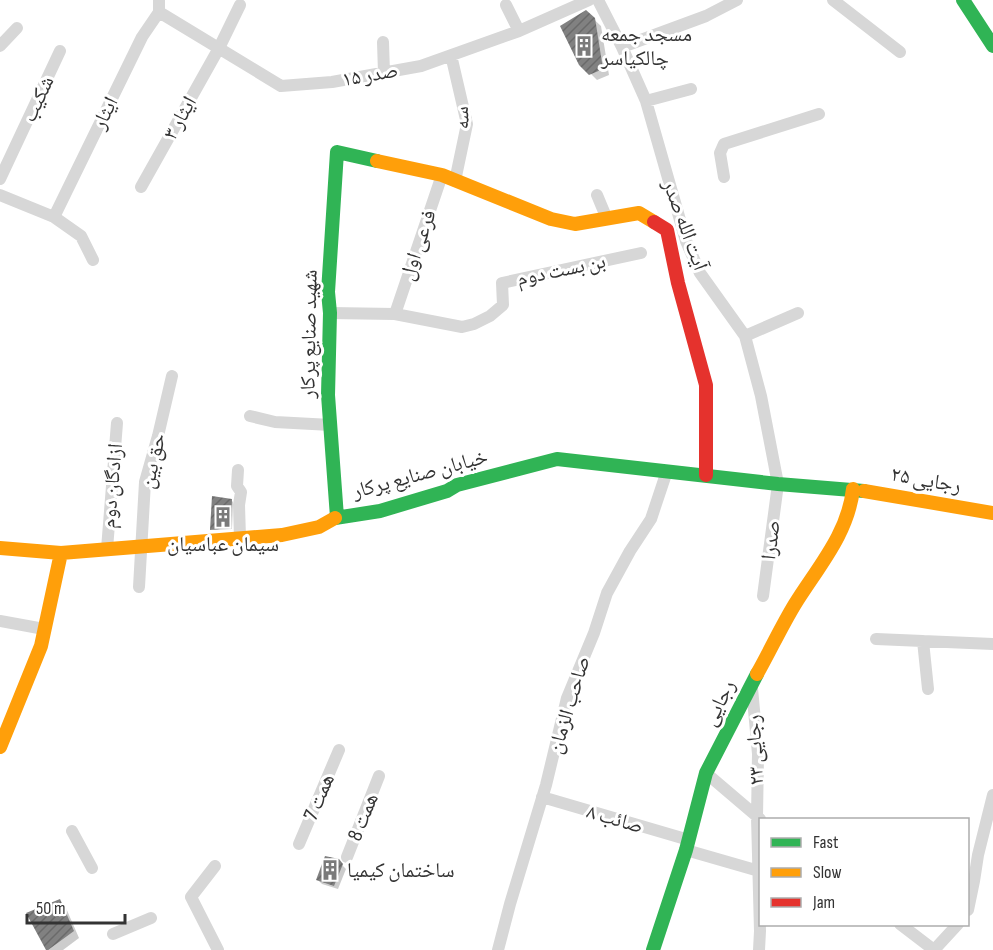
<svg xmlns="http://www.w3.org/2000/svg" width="993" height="950" font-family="'Sofia Sans Condensed','Noto Naskh Arabic',sans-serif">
<defs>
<pattern id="building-hatch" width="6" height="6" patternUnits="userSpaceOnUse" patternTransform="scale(1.5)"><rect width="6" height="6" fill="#818181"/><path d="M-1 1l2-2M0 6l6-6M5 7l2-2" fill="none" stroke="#6a6a6a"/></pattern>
</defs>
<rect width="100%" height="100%" fill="#fff"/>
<path fill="#0003" d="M 586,12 L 601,26 L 609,75 L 597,80 L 581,64 Z
M 231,500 L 233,502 L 232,529 L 213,530 L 212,529 Z
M 338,861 L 346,869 L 338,889 L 322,884 L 318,880 Z
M 60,901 L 66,908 L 79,938 L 63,950 L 48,950 L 28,914 Z"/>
<path fill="url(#building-hatch)" d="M 586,10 L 595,18 L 603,69 L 589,75 L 579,65 L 560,26 Z
M 212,496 L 232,499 L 231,528 L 210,530 Z
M 325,856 L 339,859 L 343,864 L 334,886 L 316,880 Z
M 60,899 L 74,931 L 48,950 L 46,950 L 26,913 Z"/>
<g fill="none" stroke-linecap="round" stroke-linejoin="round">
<path stroke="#d7d7d7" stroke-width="12" d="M 159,0 L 159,12
M 598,0 L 622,47 L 646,101 L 686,241 L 700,273 L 745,336 L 761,396 L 778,484 L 763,596
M 833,0 L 900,52
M 506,5 L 519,31
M 159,12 L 281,86 L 332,82 L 421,66 L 519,31 L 589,0
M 383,42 L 384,73
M 0,46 L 17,28
M 622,47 L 706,16 L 737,0
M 451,55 L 467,124 L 455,181
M 646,101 L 691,89
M 724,177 L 720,153 L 724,144 L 819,114
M 0,179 L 60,51
M 141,187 L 219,48 L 240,5
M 0,195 L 54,217 L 81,236 L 93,260
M 597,195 L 607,219
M 54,217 L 142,37 L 159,12
M 330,313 L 395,314 L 462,327 L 474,324 L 490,316 L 503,305 L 502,283 L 641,253
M 395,314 L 442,175
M 745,336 L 798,313
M 250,416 L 275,422 L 331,425
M 238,470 L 237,486 L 241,492 L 239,505 L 240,538
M 107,549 L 117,423
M 139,587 L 145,482 L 158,436 L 172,376
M 0,621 L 44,629
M 876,639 L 993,644
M 923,641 L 928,689
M 752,688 L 758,754 L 757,817 L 760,931 L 759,950
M 706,773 L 760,819
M 542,797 L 689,840
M 72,831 L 92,868
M 299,844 L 339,750
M 686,850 L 759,871
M 347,857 L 379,776
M 215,866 L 191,897 L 218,950
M 968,910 L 974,881 L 978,855 L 993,795
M 900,924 L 934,950 L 958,924
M 113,934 L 151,918
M 498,950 L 510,904 L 546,785 L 567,698 L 594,633 L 607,593 L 630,551 L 651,519 L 667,471"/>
<path stroke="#30b455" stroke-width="14" d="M 963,0 L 993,46
M 337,517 L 328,395 L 330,313 L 328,292 L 337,152 L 377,161
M 335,518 L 380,511 L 447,491 L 457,485 L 557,459 L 778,484 L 864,491
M 653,950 L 686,850 L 706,773 L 757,674"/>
<path stroke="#ff9f0a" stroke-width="14" d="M 377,161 L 442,175 L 551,219 L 575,224 L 639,213 L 654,222
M 864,491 L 993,513
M 0,548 L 61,553 L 282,535 L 319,527 L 335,518
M 757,674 C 770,651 781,627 795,604 C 818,567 848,534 853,489
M 0,747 L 41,646 L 61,553"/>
<path stroke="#e5322d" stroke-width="14" d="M 654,222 L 667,230 L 678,283 L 706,385 L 706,475"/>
</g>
<defs>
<g id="building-bare" transform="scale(1.62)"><path d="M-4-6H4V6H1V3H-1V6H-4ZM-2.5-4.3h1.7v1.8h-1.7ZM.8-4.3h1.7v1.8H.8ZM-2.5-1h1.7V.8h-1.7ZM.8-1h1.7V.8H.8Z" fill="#7a7a7a" stroke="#fff" stroke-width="2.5" paint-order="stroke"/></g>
</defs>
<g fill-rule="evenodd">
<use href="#building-bare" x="584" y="46"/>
<use href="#building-bare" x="223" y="517"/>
<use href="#building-bare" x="330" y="870"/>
</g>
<g text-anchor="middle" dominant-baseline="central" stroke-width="6" stroke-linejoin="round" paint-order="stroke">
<g font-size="21" fill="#333" stroke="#fff" text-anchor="start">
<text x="601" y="34">مسجد جمعه<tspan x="601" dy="24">چالکیاسر</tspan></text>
<text x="223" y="544" text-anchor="middle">سیمان عباسیان</text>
<text x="347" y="870">ساختمان کیمیا</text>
</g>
<g font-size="21" fill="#333" stroke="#fff">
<text transform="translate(370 75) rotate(-10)">صدر ۱۵</text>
<text transform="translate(38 99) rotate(-65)">شکیب</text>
<text transform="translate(105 113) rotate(-64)">ایثار</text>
<text transform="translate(180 118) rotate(-61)">ایثار ۳</text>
<text transform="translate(462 118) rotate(-93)">سه</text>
<text transform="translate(685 225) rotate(70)">آیت الله صدر</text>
<text transform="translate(418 245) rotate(-71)">فرعی اول</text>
<text transform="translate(561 270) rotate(-12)">بن بست دوم</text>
<text transform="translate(309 334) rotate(-89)">شهید صنایع پرکار</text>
<text transform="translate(153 461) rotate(-77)">حق بین</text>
<text transform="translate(420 474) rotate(-15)">خیابان صنایع پرکار</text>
<text transform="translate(926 480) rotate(10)">رجایی ۲۵</text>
<text transform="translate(112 486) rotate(-85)">ازادگان دوم</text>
<text transform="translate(771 540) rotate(-83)">صدرا</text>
<text transform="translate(719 703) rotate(-63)">رجایی</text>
<text transform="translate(569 705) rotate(-73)">صاحب الزمان</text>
<text transform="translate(755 750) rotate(-93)">رجایی ۲۳</text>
<text transform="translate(319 797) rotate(-67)">همت 7</text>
<text transform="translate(363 817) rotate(-68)">همت 8</text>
<text transform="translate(615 819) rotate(16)">صائب ۸</text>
</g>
</g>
<rect x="759" y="818" width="210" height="108" fill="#ffffff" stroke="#adadad" stroke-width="1.5"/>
<rect x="771" y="838" width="30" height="9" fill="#30b455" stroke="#adadad" stroke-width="1.5"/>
<text x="813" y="848" font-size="18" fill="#333333">Fast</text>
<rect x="771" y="868" width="30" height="9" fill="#ff9f0a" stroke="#adadad" stroke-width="1.5"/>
<text x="813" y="878" font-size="18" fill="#333333">Slow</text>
<rect x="771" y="898" width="30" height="9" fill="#e5322d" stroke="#adadad" stroke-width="1.5"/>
<text x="813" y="908" font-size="18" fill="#333333">Jam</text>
<path d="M27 914v9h98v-9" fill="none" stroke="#333333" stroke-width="3"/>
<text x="36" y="914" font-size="18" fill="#333333" stroke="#ffffff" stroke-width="4.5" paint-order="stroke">50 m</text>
</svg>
